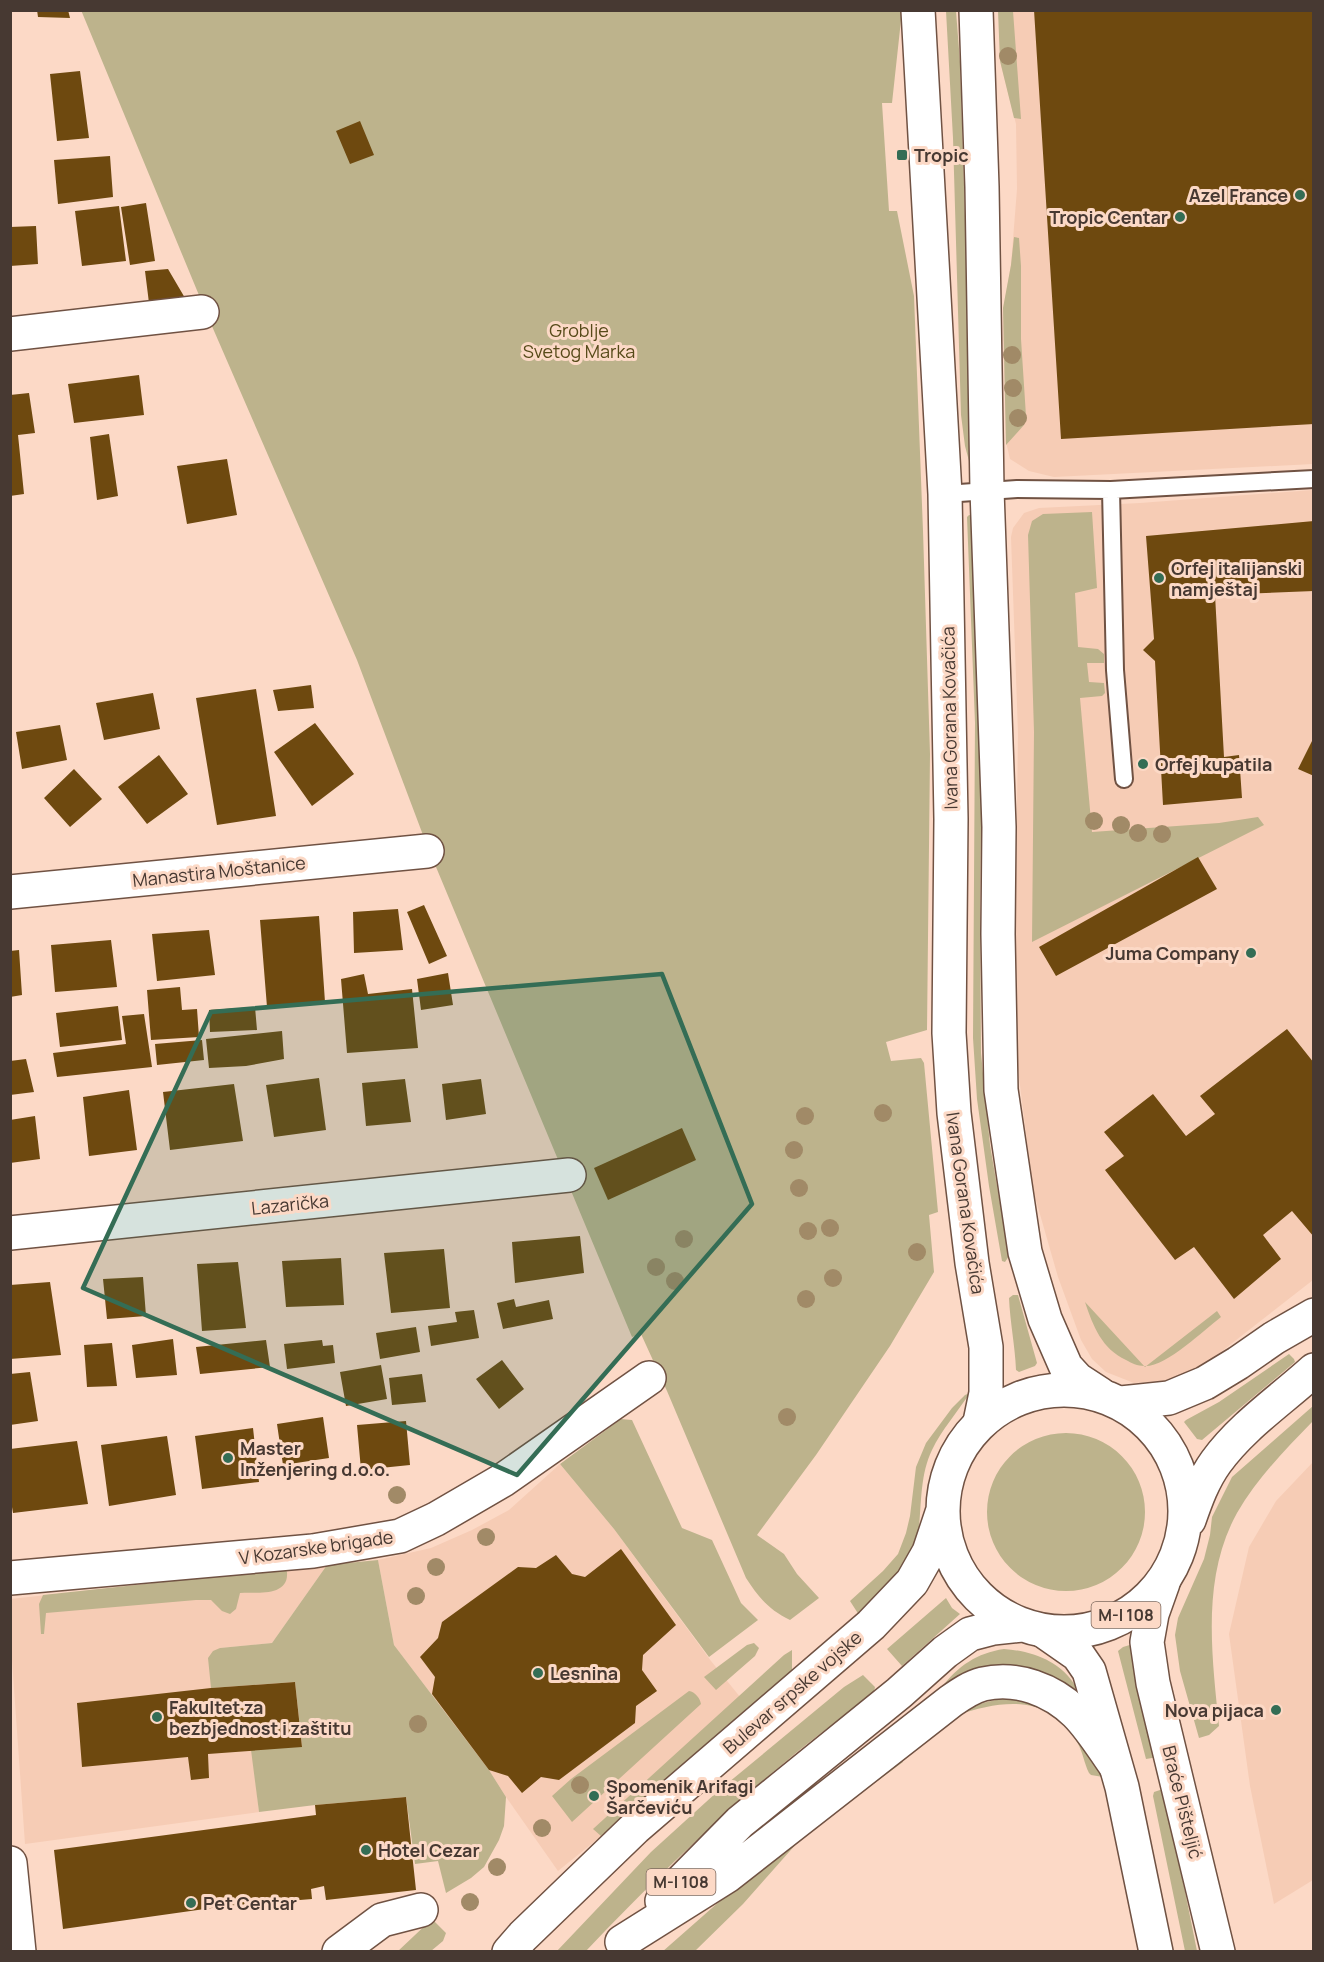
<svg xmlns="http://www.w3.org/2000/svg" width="1324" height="1962" font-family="Manrope,sans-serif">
<rect width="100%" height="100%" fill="#fcd9c6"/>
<path fill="#f6ccb5" d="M 999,11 L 1313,11 L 1313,464 L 1054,477 L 1029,471 L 1010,459 L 1006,442 L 1003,310 L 1011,265 L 1017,189 L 1016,124 L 1000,61 Z
M 1313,490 L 1313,1280 L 1208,1362 L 1174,1380 L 1134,1383 L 1106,1372 L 1092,1359 L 1081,1340 L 1058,1277 L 1033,1190 L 1017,1061 L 1015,952 L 1018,733 L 1011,537 L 1013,528 L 1024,513 L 1039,508 L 1140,503 Z
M 1313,1462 L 1313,1880 L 1274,1904 L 1250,1786 L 1229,1634 L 1249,1547 L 1276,1501 Z
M 560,1464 L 614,1529 L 711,1661 L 753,1713 L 558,1871 L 506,1797 L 489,1770 L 394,1645 L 378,1560 L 431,1548 L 472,1530 L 509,1510 Z
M 327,1565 L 272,1643 L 220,1648 L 212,1688 L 295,1682 L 302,1747 L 252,1751 L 259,1812 L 25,1844 L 11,1646 L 10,1599 Z"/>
<path fill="#bdb38c" d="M 81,10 L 902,11 L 892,103 L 882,103 L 889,211 L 897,211 L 914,296 L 923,531 L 930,754 L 927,1030 L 886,1042 L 891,1061 L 921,1058 L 924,1063 L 938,1212 L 929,1215 L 934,1272 L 890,1346 L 816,1455 L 757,1535 L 784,1554 L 797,1574 L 819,1598 L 790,1620 C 769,1610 759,1598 746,1578 L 667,1391 L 641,1334 L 632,1337 L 426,843 L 357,660 L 208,317 Z
M 946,11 L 956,11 L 960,62 L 973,462 L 969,461 L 965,446 L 961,415 L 953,138 Z
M 998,11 L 1013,11 L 1021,119 L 1014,118 L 1000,61 Z
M 1014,237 L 1019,238 L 1021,266 L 1021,339 L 1026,416 L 1024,425 L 1006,445 L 1003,308 L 1011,265 Z
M 1092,512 L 1097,588 L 1075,593 L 1078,647 L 1098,649 L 1104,654 L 1104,663 L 1087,663 L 1089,682 L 1104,683 L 1105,693 L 1102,696 L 1080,698 L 1092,832 L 1219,823 L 1258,817 L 1264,825 L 1032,942 L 1034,732 L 1028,535 L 1032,521 L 1043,514 Z
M 969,515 L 973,516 L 982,749 L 980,906 L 981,1053 L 990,1145 L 1009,1256 L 1005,1262 L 1002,1261 L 989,1186 L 977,1099 L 973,1038 L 975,723 L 967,517 Z
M 1013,1295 L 1018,1295 L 1037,1363 L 1035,1366 L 1019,1372 L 1016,1370 C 1015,1346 1010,1322 1009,1298 Z
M 1085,1302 L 1145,1367 L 1217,1311 L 1221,1317 C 1204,1330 1165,1368 1144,1366 C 1138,1366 1131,1363 1126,1360 C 1102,1349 1093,1326 1085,1302 Z
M 1289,1354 L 1294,1359 L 1295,1362 L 1202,1440 L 1197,1439 L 1184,1422 L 1186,1420 L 1219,1402 Z
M 970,1393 C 958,1411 941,1431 932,1450 C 919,1477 922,1508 918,1536 C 912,1569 881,1593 859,1615 L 850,1601 L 883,1571 L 898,1554 L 906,1533 L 910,1516 L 916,1467 L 926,1443 L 952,1408 L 965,1395 Z
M 1313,1406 L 1313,1421 C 1286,1449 1257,1478 1237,1513 C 1201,1578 1212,1656 1219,1726 L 1209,1735 L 1199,1738 L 1180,1671 L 1175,1635 L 1178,1618 L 1204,1559 L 1210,1535 L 1212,1517 L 1232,1477 Z
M 621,1419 L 632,1420 L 682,1528 L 712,1540 L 741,1603 L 758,1620 L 709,1657 L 614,1529 L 560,1464 Z
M987 1512a79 79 0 1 1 158 0a79 79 0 1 1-158 0Z
M 378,1560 L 394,1645 L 489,1770 L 506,1797 L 504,1826 L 499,1840 L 484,1867 L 471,1878 L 446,1893 L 438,1861 L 415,1864 L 406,1797 L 315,1805 L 259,1812 L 251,1750 L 302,1746 L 295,1682 L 211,1688 L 208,1658 L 213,1651 L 220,1648 L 272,1643 L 327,1565 Z
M 285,1569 L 287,1572 C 289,1597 257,1592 240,1593 L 236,1609 L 230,1614 L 222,1611 L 211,1600 L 196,1600 L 46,1613 L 44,1634 L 41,1634 L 39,1604 L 43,1595 Z
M 946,1598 L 952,1608 L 960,1614 L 902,1666 L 887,1649 Z
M 754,1643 L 759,1648 L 755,1656 L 716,1690 L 704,1677 L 747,1645 Z
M 1133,1644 L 1158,1757 L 1146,1759 L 1118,1651 L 1123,1647 Z
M 1004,1649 C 1032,1651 1061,1661 1076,1687 L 1075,1689 L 1042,1674 L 942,1687 C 958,1666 977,1653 1004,1649 Z
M 792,1650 L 792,1670 L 789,1678 L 694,1761 L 601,1836 L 593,1829 L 784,1655 Z
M 863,1675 L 875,1687 L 874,1692 C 844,1716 813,1738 784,1763 C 714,1821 649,1885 586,1951 L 556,1952 L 651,1852 L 717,1792 L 844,1687 Z
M 689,1691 C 695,1692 700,1698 701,1704 L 572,1822 L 552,1796 L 571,1779 Z
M 1017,1697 L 1068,1717 L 1103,1777 L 1091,1775 L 1089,1773 C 1084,1763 1083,1752 1077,1742 C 1050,1693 1002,1700 957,1715 C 977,1703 994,1699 1017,1697 Z
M 898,1756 L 903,1762 L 815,1827 L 797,1843 L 743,1904 L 695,1951 L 662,1952 L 795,1835 Z
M 1166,1788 L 1174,1826 L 1176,1847 L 1197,1951 L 1185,1951 L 1153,1796 L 1154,1792 Z
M 432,1919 L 446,1933 L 443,1941 L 431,1951 L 397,1952 Z"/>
<path fill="#6e490f" d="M 37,10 L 68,10 L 70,18 L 38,17 Z
M 1034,10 L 1314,10 L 1314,424 L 1061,439 Z
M 80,71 L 89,138 L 57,141 L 50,74 Z
M 360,121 L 374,155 L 350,164 L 336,131 Z
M 110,156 L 113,197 L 58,204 L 54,160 Z
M 146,203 L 155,261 L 130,265 L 121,207 Z
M 119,206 L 126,261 L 82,266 L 75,211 Z
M 36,226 L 38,264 L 10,266 L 10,227 Z
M 168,269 L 185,298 L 149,303 L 145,271 Z
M 139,375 L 144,415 L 74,423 L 68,384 Z
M 29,393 L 35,433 L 18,435 L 24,494 L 10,496 L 10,395 Z
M 109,434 L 118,496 L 97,500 L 90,437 Z
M 227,459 L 237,515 L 187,524 L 177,466 Z
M 1314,521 L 1314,591 L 1215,595 L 1224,757 L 1239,755 L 1242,798 L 1163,805 L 1155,661 L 1143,650 L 1154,639 L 1146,536 Z
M 311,685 L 314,708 L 278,711 L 273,690 Z
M 256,689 L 276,816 L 217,825 L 196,698 Z
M 153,693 L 160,729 L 104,740 L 96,703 Z
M 315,723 L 354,774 L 312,806 L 274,752 Z
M 60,725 L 67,760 L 22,769 L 16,732 Z
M 1314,737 L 1314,776 L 1298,769 Z
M 159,755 L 188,794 L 147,824 L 118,787 Z
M 74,769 L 102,799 L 70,827 L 44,798 Z
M 1198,857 L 1217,889 L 1056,976 L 1039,947 Z
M 424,905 L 447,956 L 429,964 L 407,912 Z
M 398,909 L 403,950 L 354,953 L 353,912 Z
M 319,916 L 325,1002 L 267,1007 L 260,920 Z
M 209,930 L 215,975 L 157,981 L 152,934 Z
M 111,940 L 117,987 L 55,992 L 51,945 Z
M 19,950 L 22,995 L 10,997 L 10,951 Z
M 448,973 L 453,1005 L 421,1010 L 417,979 Z
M 364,974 L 368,994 L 412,989 L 418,1048 L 347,1053 L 341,979 Z
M 180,987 L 182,1010 L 197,1009 L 199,1037 L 151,1040 L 147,990 Z
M 118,1006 L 122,1040 L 60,1047 L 56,1013 Z
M 255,1007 L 257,1030 L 210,1032 L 209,1010 Z
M 144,1014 L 152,1067 L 57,1077 L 53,1053 L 126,1044 L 122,1016 Z
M 1287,1029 L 1314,1063 L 1314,1237 L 1292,1211 L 1263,1235 L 1281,1259 L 1234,1299 L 1194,1247 L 1175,1260 L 1105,1170 L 1124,1156 L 1104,1132 L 1153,1094 L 1186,1136 L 1215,1114 L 1200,1096 Z
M 282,1031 L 284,1059 L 246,1066 L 209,1068 L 206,1039 Z
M 202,1040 L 204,1060 L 157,1065 L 155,1044 Z
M 26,1059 L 34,1092 L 10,1095 L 10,1061 Z
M 319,1078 L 326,1130 L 274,1137 L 266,1085 Z
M 405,1079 L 411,1122 L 366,1126 L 362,1083 Z
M 481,1079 L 486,1114 L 446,1120 L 442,1084 Z
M 234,1084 L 243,1141 L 170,1150 L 163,1092 Z
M 129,1090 L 137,1150 L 89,1156 L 83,1097 Z
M 35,1116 L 40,1159 L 10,1163 L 10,1120 Z
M 682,1128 L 696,1160 L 608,1200 L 594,1168 Z
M 580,1236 L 584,1273 L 515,1283 L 512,1242 Z
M 444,1249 L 450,1308 L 391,1313 L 384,1253 Z
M 341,1258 L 344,1305 L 286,1307 L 282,1261 Z
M 238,1262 L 246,1328 L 202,1331 L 197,1264 Z
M 143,1277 L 146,1316 L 107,1319 L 103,1279 Z
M 50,1282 L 61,1355 L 10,1359 L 10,1285 Z
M 514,1299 L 516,1307 L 549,1300 L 553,1319 L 503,1329 L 497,1303 Z
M 474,1310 L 479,1338 L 431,1346 L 428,1326 L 457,1322 L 455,1312 Z
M 416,1327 L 420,1352 L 380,1359 L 376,1333 Z
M 173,1339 L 177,1375 L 136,1378 L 132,1345 Z
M 266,1340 L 270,1367 L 200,1374 L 196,1347 Z
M 322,1340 L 323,1346 L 333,1345 L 335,1363 L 287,1369 L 284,1344 Z
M 112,1343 L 117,1386 L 87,1387 L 84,1345 Z
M 502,1360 L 524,1389 L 499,1409 L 476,1379 Z
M 381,1365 L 387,1399 L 346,1406 L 340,1372 Z
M 30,1372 L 38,1421 L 10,1425 L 10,1374 Z
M 422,1374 L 426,1402 L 392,1405 L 389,1378 Z
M 323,1417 L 329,1458 L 283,1465 L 277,1424 Z
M 406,1421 L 410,1465 L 361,1470 L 357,1425 Z
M 253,1428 L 259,1482 L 202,1489 L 195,1436 Z
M 167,1436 L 176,1495 L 109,1506 L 101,1445 Z
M 77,1441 L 88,1504 L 13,1513 L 10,1495 L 10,1449 Z
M 621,1549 L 676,1625 L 643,1655 L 642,1670 L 657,1691 L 636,1706 L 635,1723 L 559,1780 L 541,1777 L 522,1793 L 508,1776 L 489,1770 L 432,1694 L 435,1677 L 420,1657 L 438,1638 L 442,1622 L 518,1567 L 536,1568 L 556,1555 L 572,1574 L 585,1577 Z
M 295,1682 L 302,1747 L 208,1754 L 209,1778 L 191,1780 L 188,1757 L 82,1767 L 77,1703 L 211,1688 Z
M 406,1797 L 416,1890 L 326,1900 L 324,1886 L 311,1889 L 312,1899 L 226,1906 L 63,1929 L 54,1850 L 316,1815 L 315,1805 Z"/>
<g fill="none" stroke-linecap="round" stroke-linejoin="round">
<g stroke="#705243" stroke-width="20">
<path id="lane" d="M 1111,490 L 1115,670 L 1124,779
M 945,494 L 1017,489 L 1111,490 L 1314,479"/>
</g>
<g stroke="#705243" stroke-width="36">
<path id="street" d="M 10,334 L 202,312
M 10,892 L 427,851
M 10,1233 L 569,1175
M 10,1578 L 313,1551 L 400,1536 L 436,1519 L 503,1480 L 649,1378
M 10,1863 L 19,1952
M 339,1952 L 382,1920 L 421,1910"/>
</g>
<g stroke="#705243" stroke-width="36">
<path id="secondary" d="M 918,10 L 945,494 L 951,819 L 949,1033 L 954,1113 L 972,1263 L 986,1347 L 986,1393 L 980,1422
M 976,10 L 982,187 L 987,490 L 999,827 L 998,934 L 1001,1090 L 1025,1252 L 1045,1319 L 1066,1367 L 1077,1379 L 1100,1394
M 1163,1583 L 1152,1614 L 1147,1642 L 1153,1683 L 1218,1952
M 1045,1632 L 1078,1655 L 1089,1671 L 1122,1787 L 1156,1952"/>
</g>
<g stroke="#705243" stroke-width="36">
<path id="primary" d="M943 1511a121 121 0 1 1 242 0a121 121 0 1 1-242 0Z
M 1121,1403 L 1169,1398 L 1205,1383 L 1238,1363 L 1274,1338 L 1314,1315
M 1189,1520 C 1196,1500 1203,1480 1216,1462 C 1242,1426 1281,1400 1314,1370
M 662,1901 L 740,1822 L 899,1693 L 945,1652 L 970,1634 L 993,1628 L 1022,1625
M 622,1942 L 727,1876 L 951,1701 C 961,1694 971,1687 983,1684 C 1017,1676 1052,1690 1076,1713 C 1091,1728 1103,1748 1115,1765
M 509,1952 L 523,1936 L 635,1828 L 871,1625 L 912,1582 L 929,1552 L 942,1513"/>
</g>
<use href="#lane" stroke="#fff" stroke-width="16"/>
<use href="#street" stroke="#fff" stroke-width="33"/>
<use href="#secondary" stroke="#fff" stroke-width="33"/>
<use href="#primary" stroke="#fff" stroke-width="33"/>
</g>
<g fill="#a18a67">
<circle cx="1008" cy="56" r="9"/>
<circle cx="1012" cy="355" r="9"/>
<circle cx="1013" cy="388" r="9"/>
<circle cx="1018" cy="418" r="9"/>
<circle cx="1094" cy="821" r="9"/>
<circle cx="1121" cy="825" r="9"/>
<circle cx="1138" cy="833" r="9"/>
<circle cx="1162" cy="834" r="9"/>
<circle cx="883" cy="1113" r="9"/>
<circle cx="805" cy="1116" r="9"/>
<circle cx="794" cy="1150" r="9"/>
<circle cx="799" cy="1188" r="9"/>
<circle cx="830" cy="1228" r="9"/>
<circle cx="808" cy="1231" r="9"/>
<circle cx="684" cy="1239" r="9"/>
<circle cx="917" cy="1252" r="9"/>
<circle cx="656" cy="1267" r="9"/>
<circle cx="833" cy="1278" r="9"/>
<circle cx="675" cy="1281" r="9"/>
<circle cx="806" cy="1299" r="9"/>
<circle cx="787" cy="1417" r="9"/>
<circle cx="397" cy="1495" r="9"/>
<circle cx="486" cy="1537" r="9"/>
<circle cx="436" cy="1567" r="9"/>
<circle cx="416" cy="1596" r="9"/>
<circle cx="418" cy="1724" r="9"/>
<circle cx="580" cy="1785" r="9"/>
<circle cx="542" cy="1828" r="9"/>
<circle cx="497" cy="1867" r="9"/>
<circle cx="470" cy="1902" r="9"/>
</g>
<path fill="#346d55" fill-opacity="0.2" stroke="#346d55" stroke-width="4.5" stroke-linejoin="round" d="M 662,974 L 752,1204 L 517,1475 L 83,1288 L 211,1012 Z"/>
<g fill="#346d55" stroke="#fcd9c6" stroke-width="2">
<rect x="896" y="149" width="12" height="12" rx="3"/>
<circle cx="1300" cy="195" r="6"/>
<circle cx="1180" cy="217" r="6"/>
<circle cx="1159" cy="578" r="6"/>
<circle cx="1143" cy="764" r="6"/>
<circle cx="1251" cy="953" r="6"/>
<circle cx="228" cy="1458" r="6"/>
<circle cx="538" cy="1673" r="6"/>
<circle cx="1276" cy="1710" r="6"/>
<circle cx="157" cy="1717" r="6"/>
<circle cx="594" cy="1796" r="6"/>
<circle cx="366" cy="1850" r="6"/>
<circle cx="191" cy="1903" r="6"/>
</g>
<g text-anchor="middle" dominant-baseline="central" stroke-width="6" stroke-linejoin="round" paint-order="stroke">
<g fill="#fcd9c6" stroke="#7d695e" stroke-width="1.5">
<rect x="1091.5" y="1602" width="69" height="26" rx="4.5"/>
<rect x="646.5" y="1869" width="69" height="26" rx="4.5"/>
</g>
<g font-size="16" font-weight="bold" fill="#473932">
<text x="1126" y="1615">M-I 108</text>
<text x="681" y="1882">M-I 108</text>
</g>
<g font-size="18" font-weight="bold" fill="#473932" stroke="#fcd9c6" text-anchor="start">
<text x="914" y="155">Tropic</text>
<text x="1288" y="195" text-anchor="end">Azel France</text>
<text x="1168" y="217" text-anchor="end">Tropic Centar</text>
<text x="1171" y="568">Orfej italijanski<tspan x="1171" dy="21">namještaj</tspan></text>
<text x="1155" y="764">Orfej kupatila</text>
<text x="1239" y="953" text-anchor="end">Juma Company</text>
<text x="240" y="1448">Master<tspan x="240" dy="21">Inženjering d.o.o.</tspan></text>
<text x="550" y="1673">Lesnina</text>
<text x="169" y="1707">Fakultet za<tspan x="169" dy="21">bezbjednost i zaštitu</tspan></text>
<text x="1264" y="1710" text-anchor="end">Nova pijaca</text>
<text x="606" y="1786">Spomenik Arifagi<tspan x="606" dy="21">Šarčeviću</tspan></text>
<text x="378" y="1850">Hotel Cezar</text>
<text x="203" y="1903">Pet Centar</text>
</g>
<g font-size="18" fill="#574a19" stroke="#fcd9c6">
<text x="579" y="330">Groblje<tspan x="579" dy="21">Svetog Marka</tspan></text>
</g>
<g font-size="18" fill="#473932" stroke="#fcd9c6">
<text transform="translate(949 718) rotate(-91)">Ivana Gorana Kovačića</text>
<text transform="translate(219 871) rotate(-6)">Manastira Moštanice</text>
<text transform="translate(966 1203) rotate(82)">Ivana Gorana Kovačića</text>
<text transform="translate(290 1204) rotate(-6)">Lazarička</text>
<text transform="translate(316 1547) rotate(-8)">V Kozarske brigade</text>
<text transform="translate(792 1692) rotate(-41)">Bulevar srpske vojske</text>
<text transform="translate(1183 1802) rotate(76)">Braće Pišteljić</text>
</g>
</g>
<rect width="1324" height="1962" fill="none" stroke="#473932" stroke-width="24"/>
</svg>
